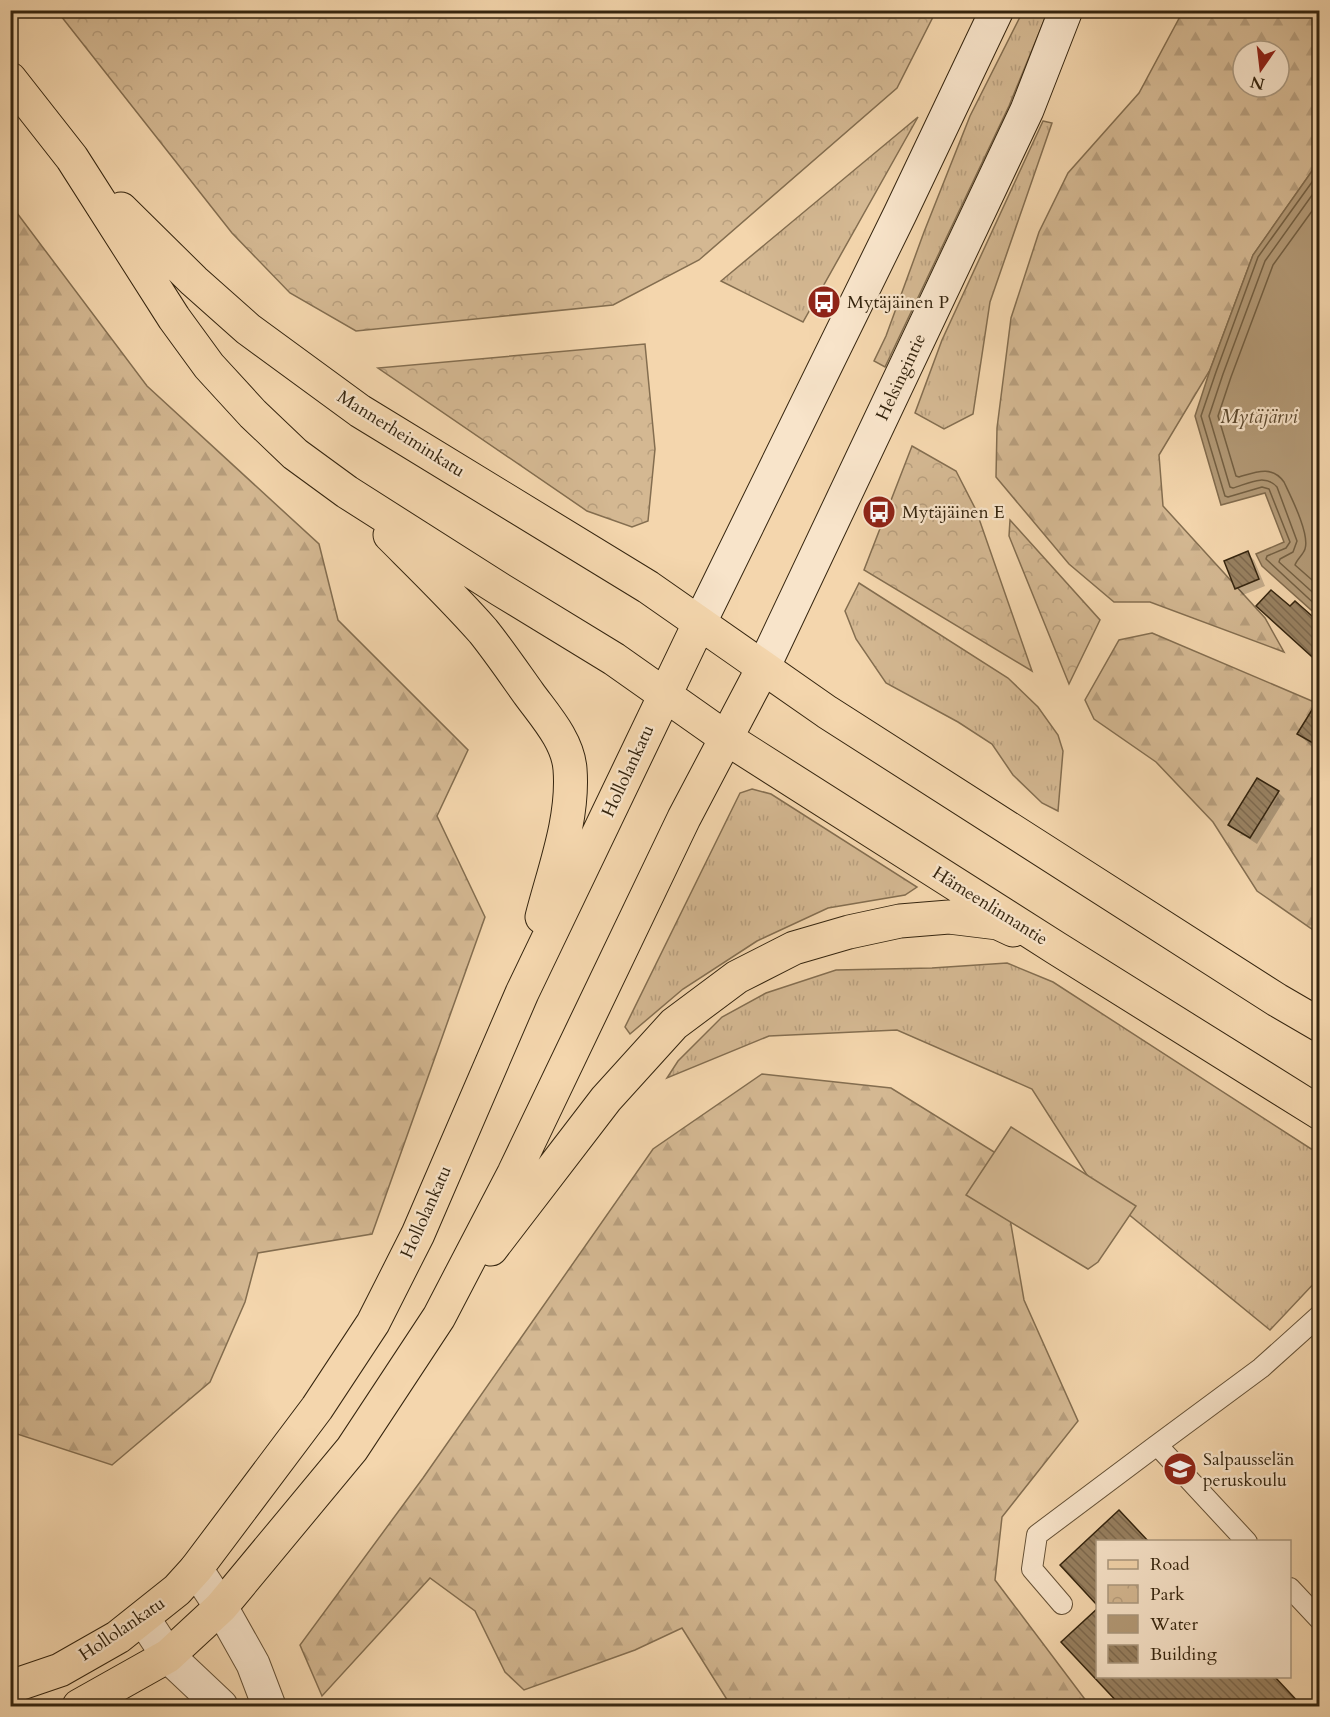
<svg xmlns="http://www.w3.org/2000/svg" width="1330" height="1717" font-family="Cardo,serif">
<defs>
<pattern id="grass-tufts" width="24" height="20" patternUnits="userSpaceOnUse" patternTransform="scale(1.5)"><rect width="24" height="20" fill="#d4b892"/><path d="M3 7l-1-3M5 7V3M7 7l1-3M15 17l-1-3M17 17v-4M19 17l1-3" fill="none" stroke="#b79e7d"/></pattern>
<pattern id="forest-firs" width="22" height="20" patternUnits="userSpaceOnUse" patternTransform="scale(1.5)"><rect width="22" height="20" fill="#d4b892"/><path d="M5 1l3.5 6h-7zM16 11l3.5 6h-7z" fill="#b79e7d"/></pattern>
<pattern id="park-crowns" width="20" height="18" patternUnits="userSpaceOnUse" patternTransform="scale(1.5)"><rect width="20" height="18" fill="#d4b892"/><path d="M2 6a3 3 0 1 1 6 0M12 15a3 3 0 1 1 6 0" fill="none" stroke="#b79e7d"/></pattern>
<pattern id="building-back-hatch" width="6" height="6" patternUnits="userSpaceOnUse" patternTransform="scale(1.5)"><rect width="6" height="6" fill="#988161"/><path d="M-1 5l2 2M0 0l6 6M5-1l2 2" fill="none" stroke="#7d694e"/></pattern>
</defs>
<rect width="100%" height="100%" fill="#f4d6ad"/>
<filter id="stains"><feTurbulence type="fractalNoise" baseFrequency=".00333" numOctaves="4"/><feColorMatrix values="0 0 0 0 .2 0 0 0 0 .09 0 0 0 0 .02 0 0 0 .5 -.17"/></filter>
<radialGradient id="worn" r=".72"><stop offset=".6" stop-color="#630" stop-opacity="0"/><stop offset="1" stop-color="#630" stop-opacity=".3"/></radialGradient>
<path fill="url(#grass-tufts)" stroke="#846e50" stroke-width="1.5" d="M 1023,11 L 1048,11 L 1009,106 L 885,367 L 874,361 L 886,336 L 924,232 L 970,116 Z
M 918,117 L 803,322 L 721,281 Z
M 1043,121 L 1052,123 L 990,302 L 973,414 L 944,429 L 915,413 L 942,340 Z
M 859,583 L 1008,678 L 1038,707 L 1058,735 L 1063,751 L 1058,811 L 1042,803 L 1013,775 L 992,744 L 958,722 L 886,683 L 856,639 L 845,611 Z
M 752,789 L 771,794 L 917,887 L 905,895 L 828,908 L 757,941 L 683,989 L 630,1034 L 625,1027 L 740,793 Z
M 1007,963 L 1053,982 L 1319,1154 L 1319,1278 L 1270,1330 L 1094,1186 L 1032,1089 L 897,1030 L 769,1036 L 667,1078 L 678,1061 L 722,1017 L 766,993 L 836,970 L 932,968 Z"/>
<path fill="url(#forest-firs)" stroke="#846e50" stroke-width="1.5" fill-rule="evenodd" d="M 1183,11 L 1319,11 L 1319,161 L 1253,255 L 1210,370 L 1159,455 L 1163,506 L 1265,618 L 1284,652 L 1150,602 L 1114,602 L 1069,564 L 996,477 L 997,428 L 1011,318 L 1039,232 L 1068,173 L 1139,93 ZM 1243,51 L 1279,51 L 1279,87 L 1243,87 Z
M 11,205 L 147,386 L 319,544 L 338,620 L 468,750 L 437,816 L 485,917 L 372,1234 L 258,1253 L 245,1302 L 210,1382 L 112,1465 L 11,1432 Z
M 1152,633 L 1319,704 L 1319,934 L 1257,891 L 1213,822 L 1156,762 L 1094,719 L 1085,700 L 1119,640 Z
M 762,1074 L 891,1088 L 999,1155 L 1024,1300 L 1078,1421 L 1002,1517 L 995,1580 L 1090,1706 L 731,1706 L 682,1628 L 635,1650 L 524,1690 L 505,1672 L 475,1611 L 430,1578 L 322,1696 L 300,1645 L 423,1478 L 653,1149 Z"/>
<path fill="url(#park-crowns)" stroke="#846e50" stroke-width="1.5" d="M 57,11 L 936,11 L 897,88 L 699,260 L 613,305 L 356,331 L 290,293 L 232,233 Z
M 645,344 L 655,449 L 648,521 L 632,527 L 587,511 L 378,368 Z
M 912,446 L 956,471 L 976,510 L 1032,671 L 864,570 Z
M 1010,520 L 1100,620 L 1069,684 L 1009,536 Z"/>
<path fill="#d4b892" stroke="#846e50" stroke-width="1.5" d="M 1011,1127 L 1136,1206 L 1098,1262 L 1088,1269 L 966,1195 Z"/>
<path fill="#b39a77" stroke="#816b4d" stroke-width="1.5" d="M 1319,161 L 1319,617 L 1262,566 L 1256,554 L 1284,542 L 1265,493 L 1221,505 L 1195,416 L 1210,370 L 1253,255 Z"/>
<path fill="#0003" d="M 1247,553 L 1254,560 L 1265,586 L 1243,595 L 1237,588 Z
M 1320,709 L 1320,752 L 1313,748 L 1299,734 Z
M 1278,792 L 1285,799 L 1257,844 L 1237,831 L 1230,825 Z
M 1063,1642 L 1098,1676 L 1274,1676 L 1302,1706 L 1123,1706 Z"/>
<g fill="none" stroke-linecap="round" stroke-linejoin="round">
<path stroke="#746043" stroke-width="1.5" d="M 1320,171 L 1258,257 L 1216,372 L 1201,416 L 1225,496 L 1228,497 L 1262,487 L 1269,489 L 1290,542 L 1286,548 L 1267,556 L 1266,559 L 1320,609
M 1320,184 L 1265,261 L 1223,374 L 1209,416 L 1230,487 L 1233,488 C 1247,484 1265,473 1277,487 L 1297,541 L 1293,552 L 1280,559 L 1279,562 L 1320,599
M 1320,200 L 1273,265 L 1231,377 L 1218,416 L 1236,476 L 1239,477 C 1256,472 1272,465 1284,482 C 1291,497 1310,534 1305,549 C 1303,555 1297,559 1295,565 L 1320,587"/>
</g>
<path fill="url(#building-back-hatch)" stroke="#35250f" stroke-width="1.5" d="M 1248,551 L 1259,579 L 1235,589 L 1224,561 Z
M 1271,590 L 1290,606 L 1295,601 L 1320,623 L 1320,664 L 1256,606 Z
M 1315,705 L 1320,707 L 1320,747 L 1297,734 Z
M 1257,778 L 1279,791 L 1250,838 L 1228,825 Z
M 1119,1510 L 1149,1542 L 1098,1542 L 1098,1606 L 1060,1565 Z
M 1098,1608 L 1098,1676 L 1274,1676 L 1302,1706 L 1121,1706 L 1061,1642 Z"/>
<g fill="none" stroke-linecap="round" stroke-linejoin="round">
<g stroke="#655136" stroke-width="22">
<path id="service" d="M 1247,1542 L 1157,1445 L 1261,1368 L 1320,1315
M 1290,1588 L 1320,1620
M 1062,1604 L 1032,1569 L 1037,1535 L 1157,1445"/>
</g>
<g stroke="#655136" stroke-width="35">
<path id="minor" d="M 196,1569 L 221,1607 L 253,1664 L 269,1706
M 143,1618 L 168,1656 L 221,1706"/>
</g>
<g stroke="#35250f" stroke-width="35">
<path id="secondary" d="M 699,624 L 900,214 L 997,10
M 763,668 L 1027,110 L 1066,10"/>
</g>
<g stroke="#35250f" stroke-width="35">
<path id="primary" d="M 10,79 L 72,158 L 174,318 L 209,366 L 253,414 L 295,454 L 347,492 L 501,590 L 614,659 L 726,738 L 1056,948 L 1320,1113
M 121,209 L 194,281 L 248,329 L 360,411 L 648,587 L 827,712 L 1277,1000 L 1320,1025
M 390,535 C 422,567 454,598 483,631 C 499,651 514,673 529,694 C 545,716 568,741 570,769 C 574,819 554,870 542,917
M 491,1249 L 606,1099 L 674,1024 L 737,977 L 794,948 L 849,932 L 900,921 L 949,917 L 998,923 L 1013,930
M 10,1687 L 60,1670 L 118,1637 L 177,1590 L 196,1569 L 317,1408 L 373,1323 L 418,1234 L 522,993 L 699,624
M 79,1706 L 168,1656 L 221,1607 L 352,1449 L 439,1317 L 514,1173 L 684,818 L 763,668"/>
</g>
<use href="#service" stroke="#f8e4ca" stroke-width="20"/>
<use href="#minor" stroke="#f8e4ca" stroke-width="33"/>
<use href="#secondary" stroke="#f8e4ca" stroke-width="33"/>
<use href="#primary" stroke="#f4d6ad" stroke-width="33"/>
</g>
<defs>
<g id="bus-disc" transform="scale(1.725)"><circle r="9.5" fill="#8f2418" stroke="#f8e4ca"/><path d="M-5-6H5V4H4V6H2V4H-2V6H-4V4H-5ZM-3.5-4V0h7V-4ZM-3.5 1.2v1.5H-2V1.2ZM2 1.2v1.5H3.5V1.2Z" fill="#fff"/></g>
<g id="school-disc" transform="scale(1.725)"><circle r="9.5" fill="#8f2418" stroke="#f8e4ca"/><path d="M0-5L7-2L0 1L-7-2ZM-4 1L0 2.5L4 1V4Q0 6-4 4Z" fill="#fff"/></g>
</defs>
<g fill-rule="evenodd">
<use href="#bus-disc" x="824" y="302"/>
<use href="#bus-disc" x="879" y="512"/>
<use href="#school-disc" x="1180" y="1469"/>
</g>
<g text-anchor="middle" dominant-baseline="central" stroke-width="4.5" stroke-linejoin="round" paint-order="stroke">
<g font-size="18" fill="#35250f" stroke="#f8e4ca" text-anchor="start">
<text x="847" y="302">Mytäjäinen P</text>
<text x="902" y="512">Mytäjäinen E</text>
<text x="1203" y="1459">Salpausselän<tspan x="1203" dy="21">peruskoulu</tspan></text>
</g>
<g font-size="18" fill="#35250f" stroke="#f8e4ca">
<text transform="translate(901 377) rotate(-65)">Helsingintie</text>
<text transform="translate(401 434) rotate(32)">Mannerheiminkatu</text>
<text transform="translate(628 771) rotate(-65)">Hollolankatu</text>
<text transform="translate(990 906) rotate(32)">Hämeenlinnantie</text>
<text transform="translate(426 1212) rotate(-66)">Hollolankatu</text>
<text transform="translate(122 1629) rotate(-34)">Hollolankatu</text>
</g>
<g font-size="20" font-style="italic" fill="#5b482e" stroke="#f8e4ca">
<text x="1259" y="416">Mytäjärvi</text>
</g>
</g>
<rect width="1330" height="1717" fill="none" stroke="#f4d6ad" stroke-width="36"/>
<rect x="12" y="12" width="1306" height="1693" fill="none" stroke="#35250f" stroke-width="3"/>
<rect x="18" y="18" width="1294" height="1681" fill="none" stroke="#35250f" stroke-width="1.5"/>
<rect x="1096" y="1540" width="195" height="138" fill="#f8e4ca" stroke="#aa987f" stroke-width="1.5"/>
<rect x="1108" y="1560" width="30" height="9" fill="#f4d6ad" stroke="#aa987f" stroke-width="1.5"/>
<text x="1150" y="1570" font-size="18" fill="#35250f">Road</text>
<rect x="1108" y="1585" width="30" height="18" fill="url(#park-crowns)" stroke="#aa987f" stroke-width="1.5"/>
<text x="1150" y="1600" font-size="18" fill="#35250f">Park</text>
<rect x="1108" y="1615" width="30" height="18" fill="#b39a77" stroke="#aa987f" stroke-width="1.5"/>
<text x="1150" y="1630" font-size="18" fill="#35250f">Water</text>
<rect x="1108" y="1645" width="30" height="18" fill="url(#building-back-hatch)" stroke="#aa987f" stroke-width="1.5"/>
<text x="1150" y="1660" font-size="18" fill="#35250f">Building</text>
<g transform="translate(1261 69) rotate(194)"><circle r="28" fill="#f8e4ca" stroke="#aa987f" stroke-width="1.5"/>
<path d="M0-4.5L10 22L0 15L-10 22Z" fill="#8f2418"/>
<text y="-9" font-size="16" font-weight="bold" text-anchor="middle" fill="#35250f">N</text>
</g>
<rect width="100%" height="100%" filter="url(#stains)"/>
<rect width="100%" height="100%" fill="url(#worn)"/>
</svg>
